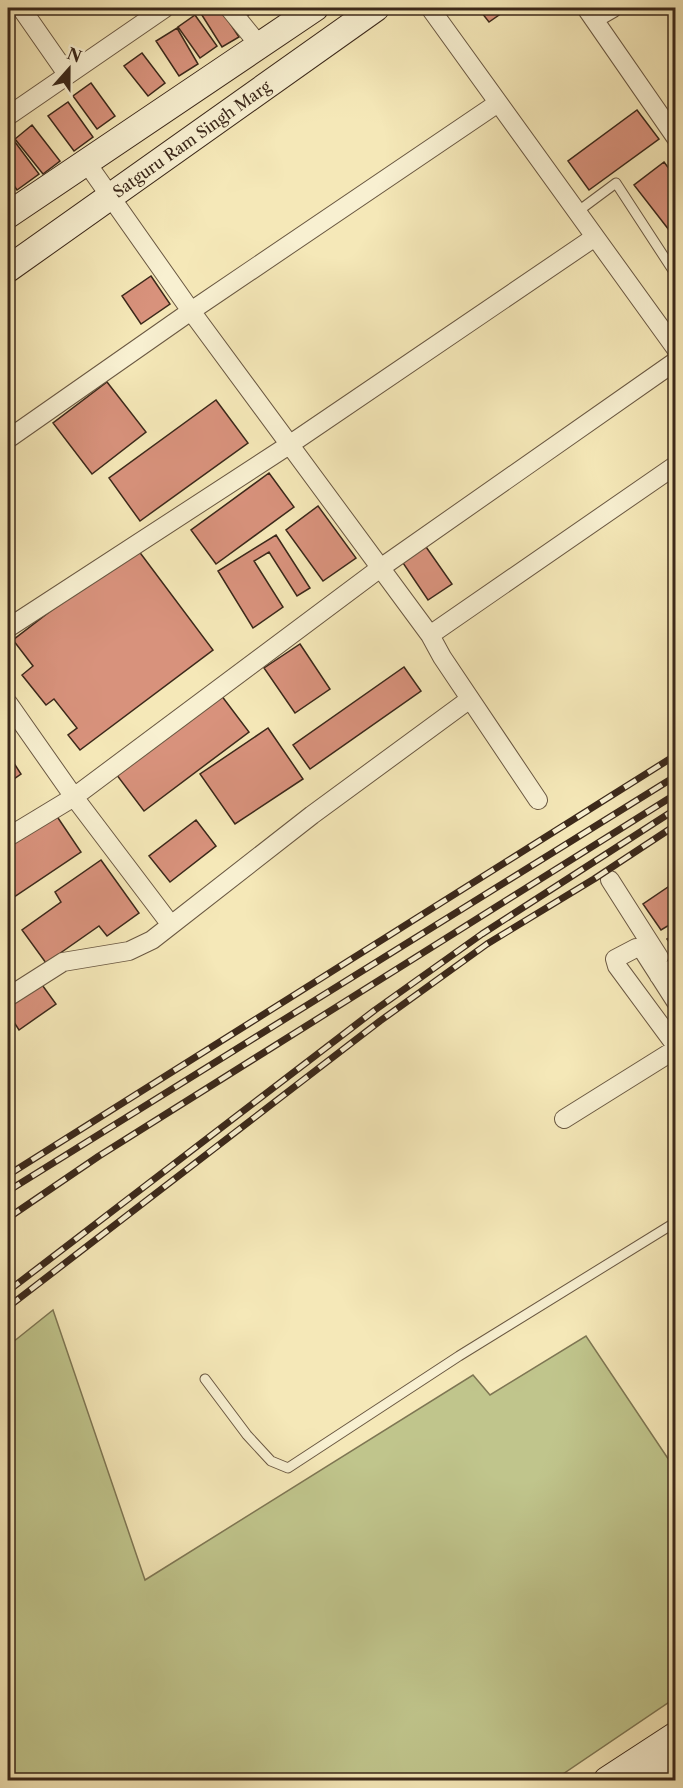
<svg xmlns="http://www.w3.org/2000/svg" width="683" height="1788" font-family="'Libre Caslon Text',serif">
<rect width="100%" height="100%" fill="#f5e8b8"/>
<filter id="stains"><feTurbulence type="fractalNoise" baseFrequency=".00333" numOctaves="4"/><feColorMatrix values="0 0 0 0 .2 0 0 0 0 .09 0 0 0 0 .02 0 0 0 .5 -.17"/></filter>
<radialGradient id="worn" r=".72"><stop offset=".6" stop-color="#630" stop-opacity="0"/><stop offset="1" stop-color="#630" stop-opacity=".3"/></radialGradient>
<path fill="#c0c58c" stroke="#7e7653" stroke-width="1.5" d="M 53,1310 L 145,1580 L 473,1375 L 490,1395 L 586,1336 L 675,1469 L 675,1698 L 554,1780 L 8,1780 L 8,1346 Z"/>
<path fill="#d8927c" stroke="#3b281a" stroke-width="1.5" d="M 208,8 L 220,8 L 239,37 L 222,47 L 200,12 Z
M 235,8 L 258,8 L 243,19 Z
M 478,8 L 509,8 L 489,22 Z
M 195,15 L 217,46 L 200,58 L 178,27 Z
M 177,28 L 198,64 L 179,76 L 156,41 Z
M 142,53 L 165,83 L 148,96 L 124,66 Z
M 91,83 L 115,116 L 97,129 L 73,96 Z
M 68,102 L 93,137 L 74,151 L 48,116 Z
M 637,110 L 659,139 L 589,190 L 568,161 Z
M 32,125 L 60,161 L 43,174 L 15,139 Z
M 12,138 L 39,174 L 17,190 L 8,177 L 8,141 Z
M 664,162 L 676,178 L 676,239 L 634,185 Z
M 151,276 L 170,304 L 141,324 L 122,296 Z
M 107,382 L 146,432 L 92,474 L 53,423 Z
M 216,400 L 248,443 L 140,521 L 109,478 Z
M 269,473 L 294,507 L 216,564 L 191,530 Z
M 318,506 L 356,558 L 323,581 L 286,530 Z
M 276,535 L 310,588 L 297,596 L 269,552 L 254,561 L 283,607 L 253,628 L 218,571 Z
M 424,544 L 452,584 L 428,600 L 401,560 Z
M 135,546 L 213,650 L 80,750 L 68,735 L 77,728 L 54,699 L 46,705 L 22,675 L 33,666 L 13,640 Z
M 300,644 L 330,689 L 295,713 L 264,668 Z
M 404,667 L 421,691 L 310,769 L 293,745 Z
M 221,695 L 249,732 L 144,811 L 116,774 Z
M 268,728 L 303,779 L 235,824 L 200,774 Z
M 8,754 L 21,774 L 8,783 Z
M 54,812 L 81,852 L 8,901 L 8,843 Z
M 196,820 L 216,846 L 170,882 L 149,856 Z
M 101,860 L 139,913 L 107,936 L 99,926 L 46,963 L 22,930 L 61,902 L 55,892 Z
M 671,885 L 676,891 L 676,921 L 661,930 L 643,904 Z
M 676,934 L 676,952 L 667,939 Z
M 40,982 L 56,1004 L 19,1030 L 8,1013 L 8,1005 Z"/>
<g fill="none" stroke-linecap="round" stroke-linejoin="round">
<g stroke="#6a5842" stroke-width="11">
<path id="service" d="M 577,212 L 616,183 L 676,275
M 205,1379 L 247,1435 L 271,1461 L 288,1468 L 459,1356 L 676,1222"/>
</g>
<g stroke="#6a5842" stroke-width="20">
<path id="minor" d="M 21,8 L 67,74
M 229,8 L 259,45
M 430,8 L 676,349
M 586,8 L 676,138
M 594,19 L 613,8
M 8,116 L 165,8
M 86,162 L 191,311 L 430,635 L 676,465
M 8,439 L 191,311 L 498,103
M 8,628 L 289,445 L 595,237
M 430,635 L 442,657 L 538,800
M 8,703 L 74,797 L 171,925
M 8,837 L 74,797 L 379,569 L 676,361
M 610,880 L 659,957
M 659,976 L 676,967
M 8,997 L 63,962 L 129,951 L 152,940 L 312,815 L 470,699
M 676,1002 L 642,949 L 636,948 L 615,959 L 617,966 L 676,1046
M 564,1119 L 676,1049"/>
</g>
<g stroke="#3b281a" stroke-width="28">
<g id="secondary">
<path d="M 8,215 L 315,8"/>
<path id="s1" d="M 8,269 L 376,8"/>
<path d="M 607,1780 L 676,1735"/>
<path d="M 646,1780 L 676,1760"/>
</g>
</g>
<use href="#service" stroke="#f8f0d1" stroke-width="9"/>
<use href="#minor" stroke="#f8f0d1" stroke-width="18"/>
<use href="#secondary" stroke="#f8f0d1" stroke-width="26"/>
<g stroke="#3b281a" stroke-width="7">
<path id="rail" d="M 8,1175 L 676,755
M 8,1191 L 676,776
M 8,1218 L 99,1156 L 676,794
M 8,1291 L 375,1010 L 482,934 L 676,809
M 8,1307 L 380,1021 L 487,944 L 594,879 L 676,825"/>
</g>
<use href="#rail" stroke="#f8f0d1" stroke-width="4.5" stroke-dasharray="14" stroke-linecap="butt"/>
</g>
<g text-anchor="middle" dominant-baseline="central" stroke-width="5" stroke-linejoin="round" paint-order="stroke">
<g font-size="16" fill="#3b281a" stroke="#f8f0d1">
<text stroke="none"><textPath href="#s1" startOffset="225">Satguru Ram Singh Marg</textPath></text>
</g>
</g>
<rect width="683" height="1788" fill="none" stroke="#f5e8b8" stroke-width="30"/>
<rect x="9" y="9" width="665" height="1770" fill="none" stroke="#3b281a" stroke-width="3"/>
<rect x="15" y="15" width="653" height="1758" fill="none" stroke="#3b281a" stroke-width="1.5"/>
<g transform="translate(69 69) rotate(21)" stroke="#f8f0d1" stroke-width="4.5" paint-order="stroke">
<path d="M0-4.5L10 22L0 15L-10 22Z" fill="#3b281a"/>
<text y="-9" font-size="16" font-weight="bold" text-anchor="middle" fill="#3b281a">N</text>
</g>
<rect width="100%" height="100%" filter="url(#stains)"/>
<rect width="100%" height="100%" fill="url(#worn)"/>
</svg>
